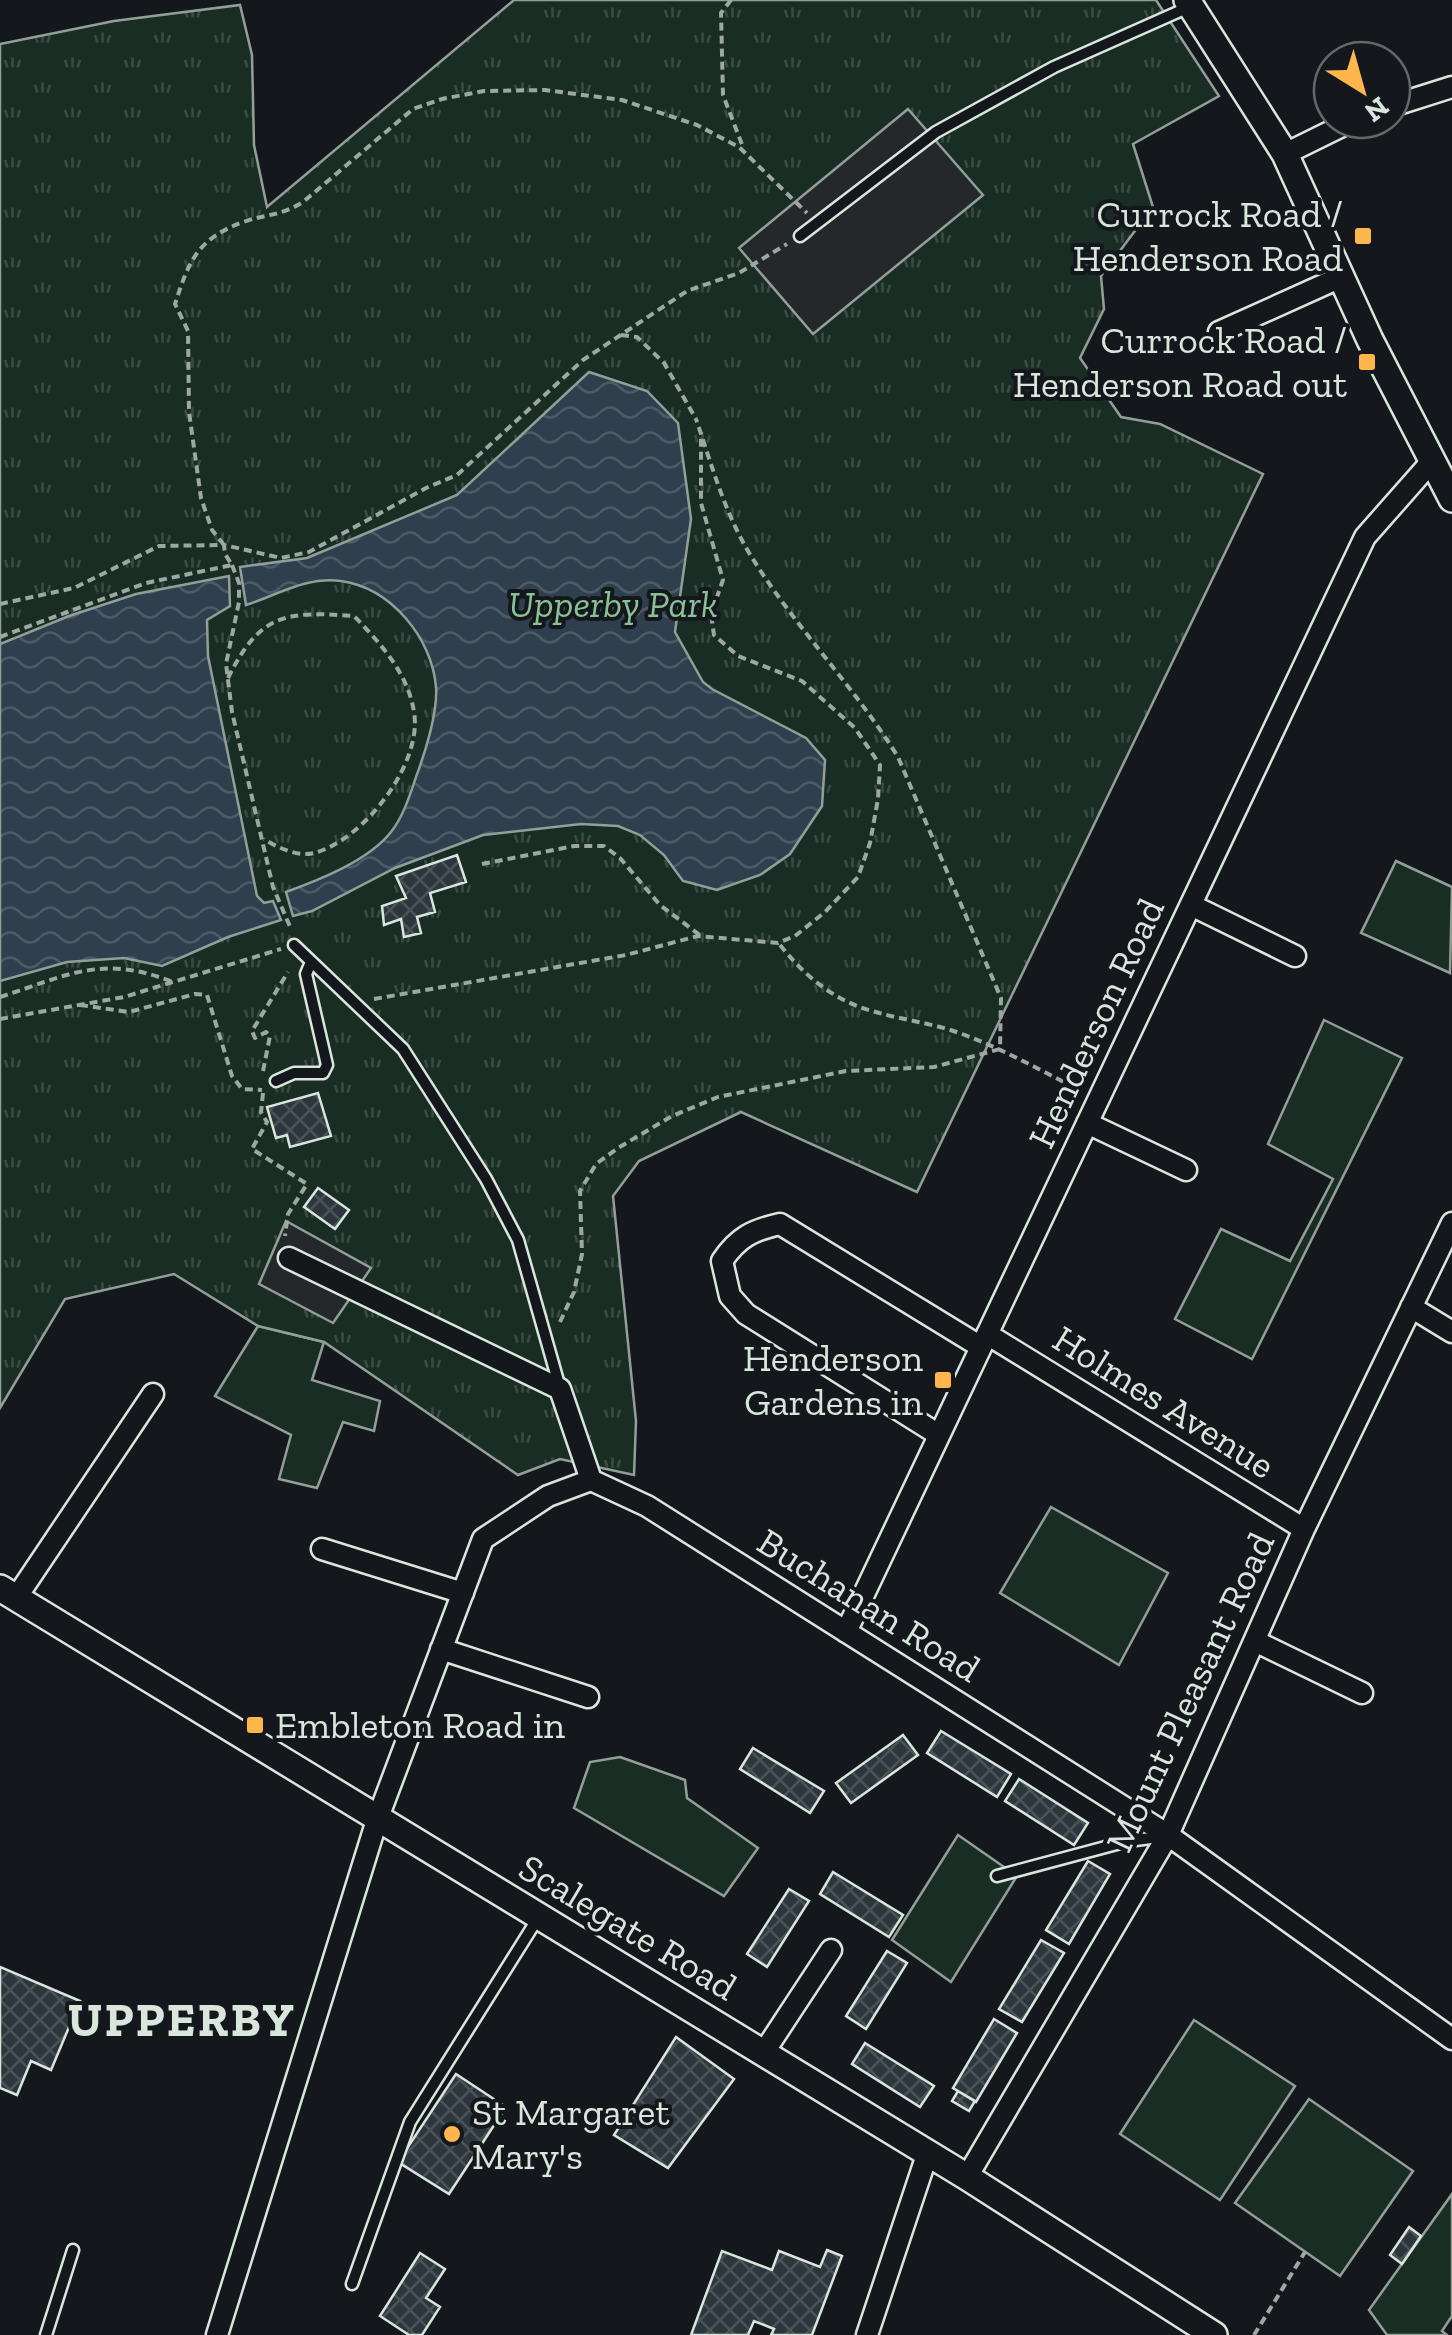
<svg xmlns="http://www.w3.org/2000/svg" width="1452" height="2335" font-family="'Zilla Slab',serif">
<defs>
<pattern id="park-tufts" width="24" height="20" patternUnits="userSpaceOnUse" patternTransform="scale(2.5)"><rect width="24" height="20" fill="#1a2d24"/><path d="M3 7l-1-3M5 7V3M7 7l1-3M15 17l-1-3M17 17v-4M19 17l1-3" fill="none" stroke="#3b4b43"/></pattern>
<pattern id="water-waves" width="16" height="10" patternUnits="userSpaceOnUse" patternTransform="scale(2.5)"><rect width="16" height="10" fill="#2f3f4d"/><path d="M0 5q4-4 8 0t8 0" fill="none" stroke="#4c5b66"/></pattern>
<pattern id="building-cross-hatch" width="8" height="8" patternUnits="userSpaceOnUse" patternTransform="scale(2.5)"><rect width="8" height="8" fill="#2c363c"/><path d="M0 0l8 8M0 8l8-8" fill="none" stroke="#4a5358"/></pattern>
</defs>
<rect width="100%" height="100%" fill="#14181c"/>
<path fill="#1a2d24" stroke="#939e99" stroke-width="2.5" d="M 1396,861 L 1452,887 L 1450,973 L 1361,933 Z
M 1324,1020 L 1402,1058 L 1252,1359 L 1175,1319 L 1221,1229 L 1290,1261 L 1333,1179 L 1268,1144 Z
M 258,1326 L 324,1342 L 312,1380 L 380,1401 L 374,1431 L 343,1422 L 317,1488 L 279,1479 L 291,1435 L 215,1396 Z
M 1051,1507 L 1168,1573 L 1119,1665 L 1000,1593 Z
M 620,1757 L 685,1780 L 687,1798 L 758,1848 L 724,1896 L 574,1808 L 590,1762 Z
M 958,1835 L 1017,1876 L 951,1982 L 892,1940 Z
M 1194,2020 L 1295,2086 L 1220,2200 L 1120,2134 Z
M 1309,2099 L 1413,2171 L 1340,2276 L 1235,2203 Z
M 1452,2194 L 1452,2316 L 1442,2331 L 1447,2335 L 1387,2335 L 1369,2310 Z"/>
<path fill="url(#park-tufts)" stroke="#939e99" stroke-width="2.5" d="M 514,0 L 1156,0 L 1219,96 L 1133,144 L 1153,207 L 1101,276 L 1104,309 L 1080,358 L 1121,417 L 1160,424 L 1263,474 L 917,1192 L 741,1112 L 639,1161 L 613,1196 L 636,1421 L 634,1475 L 560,1459 L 518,1475 L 324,1342 L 258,1326 L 174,1274 L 65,1299 L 0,1408 L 0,44 L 114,21 L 240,5 L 252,55 L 254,145 L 267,207 Z"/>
<path fill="#24282b" stroke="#939e99" stroke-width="2.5" d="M 908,109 L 983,195 L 813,334 L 739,248 Z
M 286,1221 L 371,1268 L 333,1323 L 259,1284 Z"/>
<path fill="url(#water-waves)" stroke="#939e99" stroke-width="2.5" d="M 589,372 L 647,391 L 678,423 L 691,519 L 675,632 L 703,682 L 712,689 L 806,738 L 825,760 L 822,806 L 790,854 L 760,875 L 717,890 L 683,881 L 664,855 L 640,835 L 618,826 L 581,824 L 483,835 L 395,868 L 312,911 L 293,916 L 286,892 C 319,880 368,861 391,832 C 403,817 410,795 416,777 C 425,753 438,712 436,687 C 432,638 391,588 341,581 C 308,576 277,595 246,605 L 240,567 L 307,558 L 457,495 Z
M 229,576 L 230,606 L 207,620 L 208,656 L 257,896 L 264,903 L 273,901 L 281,920 L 228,937 L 162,966 L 124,958 L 67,962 L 0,981 L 0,644 L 69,616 L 136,594 Z"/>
<path fill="url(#building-cross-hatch)" stroke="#d8e6dc" stroke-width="2.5" d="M 457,855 L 466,882 L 430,893 L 435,912 L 417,917 L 421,933 L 404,937 L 401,919 L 384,925 L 382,906 L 406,898 L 396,876 Z
M 318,1093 L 331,1136 L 290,1147 L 287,1135 L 276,1138 L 267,1107 Z
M 318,1188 L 349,1210 L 335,1229 L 304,1207 Z
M 941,1731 L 1011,1774 L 997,1797 L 927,1753 Z
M 903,1735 L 918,1755 L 851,1803 L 836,1783 Z
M 753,1748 L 824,1791 L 810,1813 L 740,1769 Z
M 1019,1779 L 1088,1823 L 1074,1845 L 1005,1801 Z
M 1088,1861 L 1110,1874 L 1069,1944 L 1046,1930 Z
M 833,1872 L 903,1915 L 889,1937 L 820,1894 Z
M 789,1889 L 809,1901 L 767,1967 L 747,1954 Z
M 1041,1940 L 1064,1953 L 1022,2022 L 999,2009 Z
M 887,1951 L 907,1963 L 866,2029 L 846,2016 Z
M 0,1967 L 80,2001 L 51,2070 L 31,2061 L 17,2095 L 0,2088 Z
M 994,2019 L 1017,2033 L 976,2102 L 953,2088 Z
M 676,2037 L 734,2079 L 668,2168 L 614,2135 Z
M 865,2043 L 934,2086 L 920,2107 L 852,2064 Z
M 456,2074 L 506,2107 L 449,2194 L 398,2162 Z
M 958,2091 L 975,2101 L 969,2111 L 952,2101 Z
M 1409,2227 L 1421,2236 L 1402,2264 L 1390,2255 Z
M 827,2250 L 842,2256 L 812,2335 L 771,2335 L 774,2329 L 754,2321 L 748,2335 L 691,2335 L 722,2251 L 772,2270 L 779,2251 L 820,2267 Z
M 420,2253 L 445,2269 L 426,2298 L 440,2307 L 422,2335 L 409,2335 L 380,2316 Z"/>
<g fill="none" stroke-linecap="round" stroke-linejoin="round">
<g stroke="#d8e6dc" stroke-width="15">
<path id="service" d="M 800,236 L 936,132 L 1054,67 L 1189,7
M 294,945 L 403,1049 L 486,1179 L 518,1240 L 560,1388
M 276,1081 L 294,1073 L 323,1073 L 327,1065 L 306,974 L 311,962
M 997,1876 L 1128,1841 L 1166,1836
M 352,2284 L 410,2122 L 538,1918
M 46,2335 L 73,2250"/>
</g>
<g stroke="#d8e6dc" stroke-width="25">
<path id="minor" d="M 1392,106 L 1452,87
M 1285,154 L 1354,120
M 1219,332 L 1341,277
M 1191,905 L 1295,956
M 1087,1123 L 1186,1170
M 289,1258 L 560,1389 L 591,1480
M 1411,1307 L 1452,1332
M 987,1334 L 1304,1529
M 939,1435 L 746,1314 L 730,1296 L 722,1261 C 738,1237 753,1230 780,1224 L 981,1347
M 322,1549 L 463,1593
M 16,1598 L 153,1394
M 846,1632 L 1365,537 L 1432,461
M 1255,1641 L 1362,1693
M 441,1649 L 588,1697
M 764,2052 L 831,1950
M 967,2177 L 1168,1835 L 1304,1529 L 1452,1223
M 217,2335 L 377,1820 L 483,1539 L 548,1496 L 591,1480 L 647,1506 L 1168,1835 L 1452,2039
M 867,2335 L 928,2152"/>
</g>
<g stroke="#d8e6dc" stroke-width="30">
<path id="tertiary" d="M 1187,0 L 1285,154 L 1370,340 L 1452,499
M 0,1588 L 967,2177 L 1214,2335"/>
</g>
<path stroke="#9da8a2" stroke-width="4" stroke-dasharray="8 5" stroke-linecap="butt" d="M 731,0 L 721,13 L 723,95 L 743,147
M 621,335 L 637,337 L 664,363 L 696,419
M 224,545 L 212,530 L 201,498 L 189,412 L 188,331 L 175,304 C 189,261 197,239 243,222 C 266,214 281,216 303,202 L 413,109 L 442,99 L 484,91 L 545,90 L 622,100 L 697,125 L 739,147 L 807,213
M 232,565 L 239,583 L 239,602 L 226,664 L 232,712 L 273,887 L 291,929
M 0,604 L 74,588 L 159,546 L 224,545
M 0,637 L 146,583 L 232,565 L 225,554 L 224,545 L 281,558 L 309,552 L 426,488 L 457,475 L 583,360 L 687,291 L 739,273 L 787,244
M 228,678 C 260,613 286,611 354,616 C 380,643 408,673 414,712 C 423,763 364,840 314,853 C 298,857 278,848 264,839
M 482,864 L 574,846 L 604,846 L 620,858 L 660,905 L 701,936
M 780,945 C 805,976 833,1000 872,1011 C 902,1020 933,1023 962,1034 C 1003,1049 1042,1071 1081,1091
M 0,997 C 69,975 101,954 173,982
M 374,999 L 626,955 L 698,936 L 778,943 L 795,936 L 825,912 L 858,877 L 870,843 L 878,799 L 880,765 L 855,728 L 802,681 L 738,656 L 714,635 L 711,614 L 723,580 L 701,503 L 701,438
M 80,1005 L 129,1012 L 195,994 L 207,995 L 232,1076 L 242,1089 L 262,1090
M 0,1019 L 124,997 L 281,949
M 263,1071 L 270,1036 L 266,1032 L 255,1038 L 252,1031 L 288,972
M 263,1093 L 261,1112 L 267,1122 L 252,1149 L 307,1184 L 288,1214 L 285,1236
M 560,1322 L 574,1292 L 582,1254 L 580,1191 L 596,1164 L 618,1148 L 672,1116 L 718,1097 L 846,1071 L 934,1067 L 1000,1049 L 1001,998 L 898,757 C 854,686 795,627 751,556 C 725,514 712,466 696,419
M 1254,2335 L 1305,2252"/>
<use href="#service" stroke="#14181c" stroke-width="10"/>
<use href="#minor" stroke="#14181c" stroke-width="20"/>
<use href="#tertiary" stroke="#14181c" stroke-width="25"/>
</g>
<g fill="#ffb74d" stroke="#14181c" stroke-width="4">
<rect x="1353" y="226" width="20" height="20" rx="5"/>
<rect x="1357" y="352" width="20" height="20" rx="5"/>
<rect x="933" y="1370" width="20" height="20" rx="5"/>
<rect x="245" y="1715" width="20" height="20" rx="5"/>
<circle cx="452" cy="2134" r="10"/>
</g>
<g text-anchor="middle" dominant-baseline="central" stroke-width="8" stroke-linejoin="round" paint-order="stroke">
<g font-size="38" fill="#d8e6dc" stroke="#14181c" text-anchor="end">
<text x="1343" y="214">Currock Road /<tspan x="1343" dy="44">Henderson Road</tspan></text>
<text x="1347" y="340">Currock Road /<tspan x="1347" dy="44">Henderson Road out</tspan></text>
<text x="923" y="1358">Henderson<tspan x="923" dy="44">Gardens in</tspan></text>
<text x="275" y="1725" text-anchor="start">Embleton Road in</text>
<text x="472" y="2112" text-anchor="start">St Margaret<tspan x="472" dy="44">Mary's</tspan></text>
</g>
<g font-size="38" font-style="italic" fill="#8ac095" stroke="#14181c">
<text x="613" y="604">Upperby Park</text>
</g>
<g font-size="38" fill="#d8e6dc" stroke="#14181c">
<text transform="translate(1096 1023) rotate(-65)">Henderson Road</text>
<text transform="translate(1164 1402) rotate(32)">Holmes Avenue</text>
<text transform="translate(869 1605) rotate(32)">Buchanan Road</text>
<text transform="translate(1190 1692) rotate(-65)">Mount Pleasant Road</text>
<text transform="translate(628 1927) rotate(31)">Scalegate Road</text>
</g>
<g font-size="48" font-weight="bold" letter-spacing="2.5" fill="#d8e6dc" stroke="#14181c">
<text x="182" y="2019">UPPERBY</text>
</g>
</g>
<g transform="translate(1362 90) rotate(143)"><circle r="48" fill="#14181c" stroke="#626a69" stroke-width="2.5"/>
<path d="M0-8L18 38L0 25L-18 38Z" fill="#ffb74d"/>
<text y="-15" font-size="28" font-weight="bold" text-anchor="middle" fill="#d8e6dc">N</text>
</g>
</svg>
